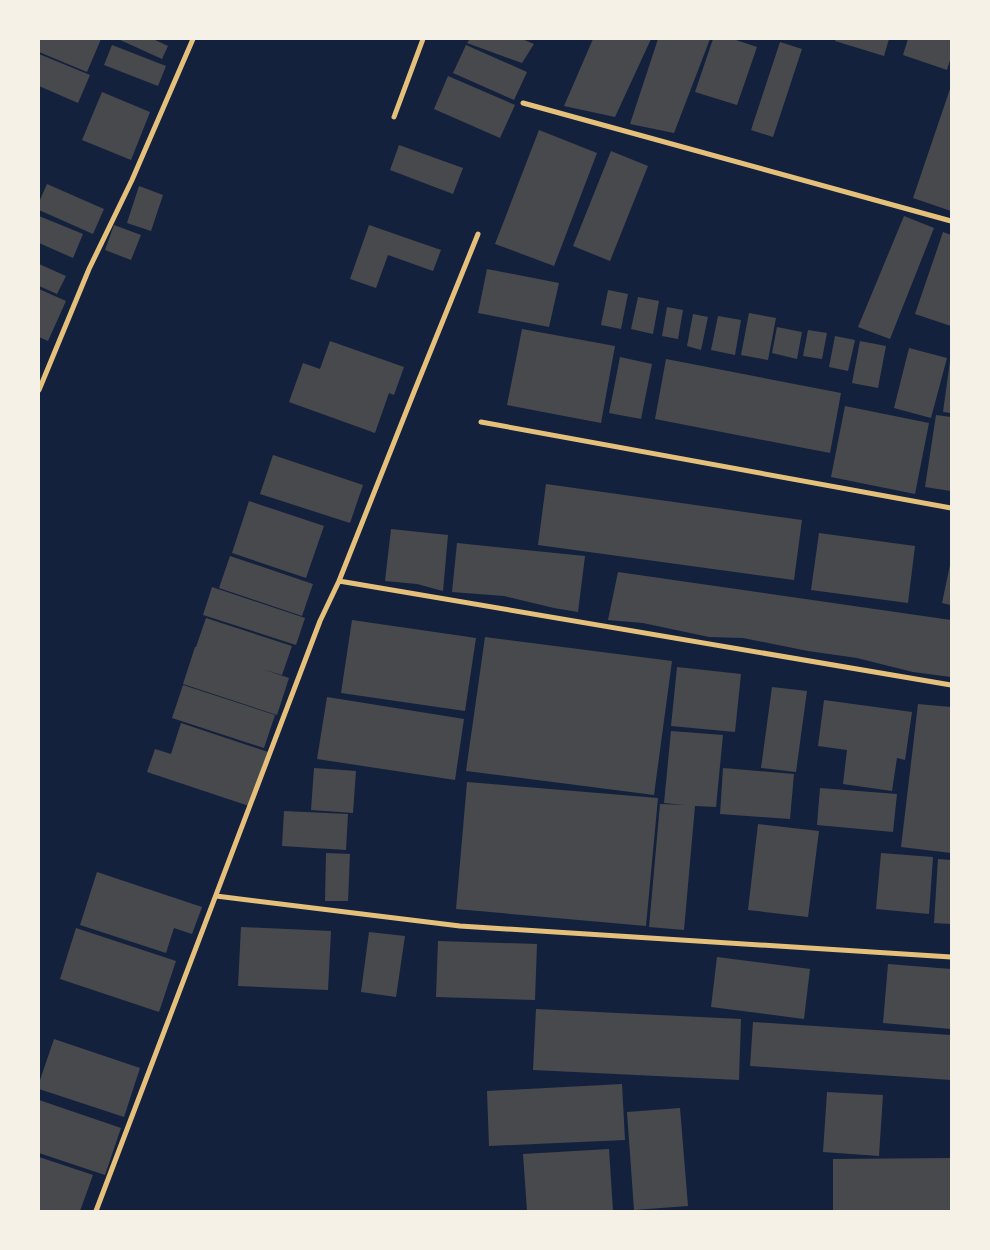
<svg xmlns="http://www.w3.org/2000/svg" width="990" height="1250" font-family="'Varela Round',sans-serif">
<rect width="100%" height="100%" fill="#14213d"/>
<path fill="#48494c" d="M 39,39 L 101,39 L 87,72 L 39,52 Z
M 118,39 L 153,39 L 168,46 L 162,59 Z
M 470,39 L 522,39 L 534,44 L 522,63 L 467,43 Z
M 593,39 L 651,39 L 615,117 L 564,106 Z
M 658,39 L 710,39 L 674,133 L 630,124 Z
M 713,39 L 733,39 L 757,47 L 737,105 L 695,92 Z
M 836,39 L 889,39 L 884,56 L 835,41 Z
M 908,39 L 951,39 L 951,57 L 947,70 L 903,55 Z
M 780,42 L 802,49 L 773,137 L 751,130 Z
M 112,45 L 166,66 L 158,86 L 104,65 Z
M 466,45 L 527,72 L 514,100 L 453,73 Z
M 39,54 L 90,75 L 78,103 L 39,86 Z
M 448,76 L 515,105 L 500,138 L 434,109 Z
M 951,86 L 951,211 L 913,198 Z
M 102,92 L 150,112 L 131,160 L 82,140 Z
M 539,130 L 597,153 L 554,266 L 495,244 Z
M 399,145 L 463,168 L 453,194 L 390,170 Z
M 611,151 L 648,166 L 610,261 L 573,246 Z
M 47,184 L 104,209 L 93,234 L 39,210 L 39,202 Z
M 139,186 L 163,195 L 151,231 L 127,223 Z
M 39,216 L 83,234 L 73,258 L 39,243 Z
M 904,216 L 934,228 L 890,339 L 858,327 Z
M 114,225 L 141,235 L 131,260 L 105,250 Z
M 369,225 L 441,250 L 433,271 L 388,255 L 376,288 L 350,279 Z
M 943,232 L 951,235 L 951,326 L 915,314 Z
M 39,264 L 66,276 L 57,294 L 39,286 Z
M 487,269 L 559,283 L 549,327 L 478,313 Z
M 39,289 L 66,301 L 48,341 L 39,337 Z
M 608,290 L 628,294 L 621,329 L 601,325 Z
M 638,297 L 659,301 L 653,334 L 631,329 Z
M 667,307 L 683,310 L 678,339 L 662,336 Z
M 749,313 L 776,318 L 768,360 L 741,355 Z
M 693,314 L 708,317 L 701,350 L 687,346 Z
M 718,316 L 741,320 L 735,355 L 711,350 Z
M 777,327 L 802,332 L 797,359 L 772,353 Z
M 522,329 L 615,346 L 601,423 L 507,405 Z
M 808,330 L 827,333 L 822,359 L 803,356 Z
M 835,336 L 855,340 L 848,371 L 829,367 Z
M 330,341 L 404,367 L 394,395 L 389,393 L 375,433 L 289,402 L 303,363 L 320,369 Z
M 860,341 L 886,346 L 878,388 L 852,383 Z
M 909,348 L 947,358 L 931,418 L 894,408 Z
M 620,357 L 652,364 L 641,419 L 609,413 Z
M 666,359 L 841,393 L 830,453 L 655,419 Z
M 950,361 L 951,361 L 951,413 L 943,412 Z
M 845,406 L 929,423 L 915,494 L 831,477 Z
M 936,415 L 951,417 L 951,491 L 925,487 Z
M 273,455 L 363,485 L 350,523 L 260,494 Z
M 546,484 L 802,520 L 794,580 L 538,545 Z
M 249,501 L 324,526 L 306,578 L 232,553 Z
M 391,529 L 448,535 L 443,591 L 417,584 L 385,581 Z
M 819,533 L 915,546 L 908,603 L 811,590 Z
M 457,543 L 585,556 L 578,612 L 554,608 L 504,596 L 452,592 Z
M 230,556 L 313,584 L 302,616 L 219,588 Z
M 950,565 L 951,565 L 951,605 L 942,603 Z
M 618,572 L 951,620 L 951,677 L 913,672 L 857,658 L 808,651 L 743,638 L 709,637 L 643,623 L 608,620 Z
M 212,587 L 305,618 L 296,645 L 203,615 Z
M 206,618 L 292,646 L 282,675 L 262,669 L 289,678 L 277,715 L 183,684 L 195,647 L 196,647 Z
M 352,620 L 476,638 L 465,711 L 341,693 Z
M 485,637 L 672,661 L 654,795 L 466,771 Z
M 677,667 L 741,674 L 735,732 L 671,726 Z
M 183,685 L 275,715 L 264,748 L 172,718 Z
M 772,687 L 807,691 L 796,772 L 761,768 Z
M 327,697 L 464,719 L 455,780 L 317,759 Z
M 824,700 L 912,712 L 905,760 L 897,758 L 892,791 L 843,784 L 847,750 L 818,746 Z
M 918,704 L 951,707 L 951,853 L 901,847 Z
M 181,723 L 268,752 L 249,806 L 147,772 L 155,749 L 171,754 Z
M 671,731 L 723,735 L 716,807 L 695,806 L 684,930 L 649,927 L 660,804 L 685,805 L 664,803 Z
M 314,768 L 356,771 L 353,813 L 311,810 Z
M 723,768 L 794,774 L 790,819 L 720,814 Z
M 467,782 L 658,798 L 646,926 L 456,909 Z
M 820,788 L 897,794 L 893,832 L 817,825 Z
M 284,811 L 348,814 L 346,850 L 282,846 Z
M 758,824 L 819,831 L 808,917 L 748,910 Z
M 326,853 L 350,854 L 348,901 L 325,901 Z
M 881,853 L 933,857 L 929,914 L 876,909 Z
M 938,859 L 951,860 L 951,924 L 934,923 Z
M 97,872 L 202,907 L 192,934 L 174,928 L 166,953 L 80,925 Z
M 241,927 L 331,931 L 328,990 L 238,986 Z
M 76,928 L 176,961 L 159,1012 L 60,979 Z
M 369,932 L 405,936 L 396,997 L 361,992 Z
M 438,941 L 537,944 L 535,1000 L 436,997 Z
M 717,957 L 810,969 L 804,1019 L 711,1007 Z
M 888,964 L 951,969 L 951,1029 L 883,1023 Z
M 536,1009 L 741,1019 L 739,1080 L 533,1070 Z
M 753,1022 L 951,1035 L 951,1080 L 750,1066 Z
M 54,1039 L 140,1068 L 124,1117 L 39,1089 L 39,1083 Z
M 622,1084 L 625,1140 L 489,1146 L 487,1091 Z
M 827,1092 L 883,1095 L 879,1156 L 823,1152 Z
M 39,1100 L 121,1128 L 105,1175 L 39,1153 Z
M 680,1108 L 688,1206 L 634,1210 L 627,1112 Z
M 609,1149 L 613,1211 L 527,1211 L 523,1154 Z
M 39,1157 L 93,1175 L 80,1211 L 39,1211 Z
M 951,1158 L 951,1211 L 833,1211 L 833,1159 Z"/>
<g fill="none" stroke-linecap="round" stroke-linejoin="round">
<path stroke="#e5c07b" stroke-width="5" d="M 523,103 L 951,221
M 394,117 L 423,39
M 39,390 L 89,269 L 132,180 L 193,39
M 481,422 L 951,508
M 339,581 L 951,685
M 216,896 L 460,926 L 951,957
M 96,1211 L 320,621 L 339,581 L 414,392 L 478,234"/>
</g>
<rect width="990" height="1250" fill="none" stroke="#f6f1e7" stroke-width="80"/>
</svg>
